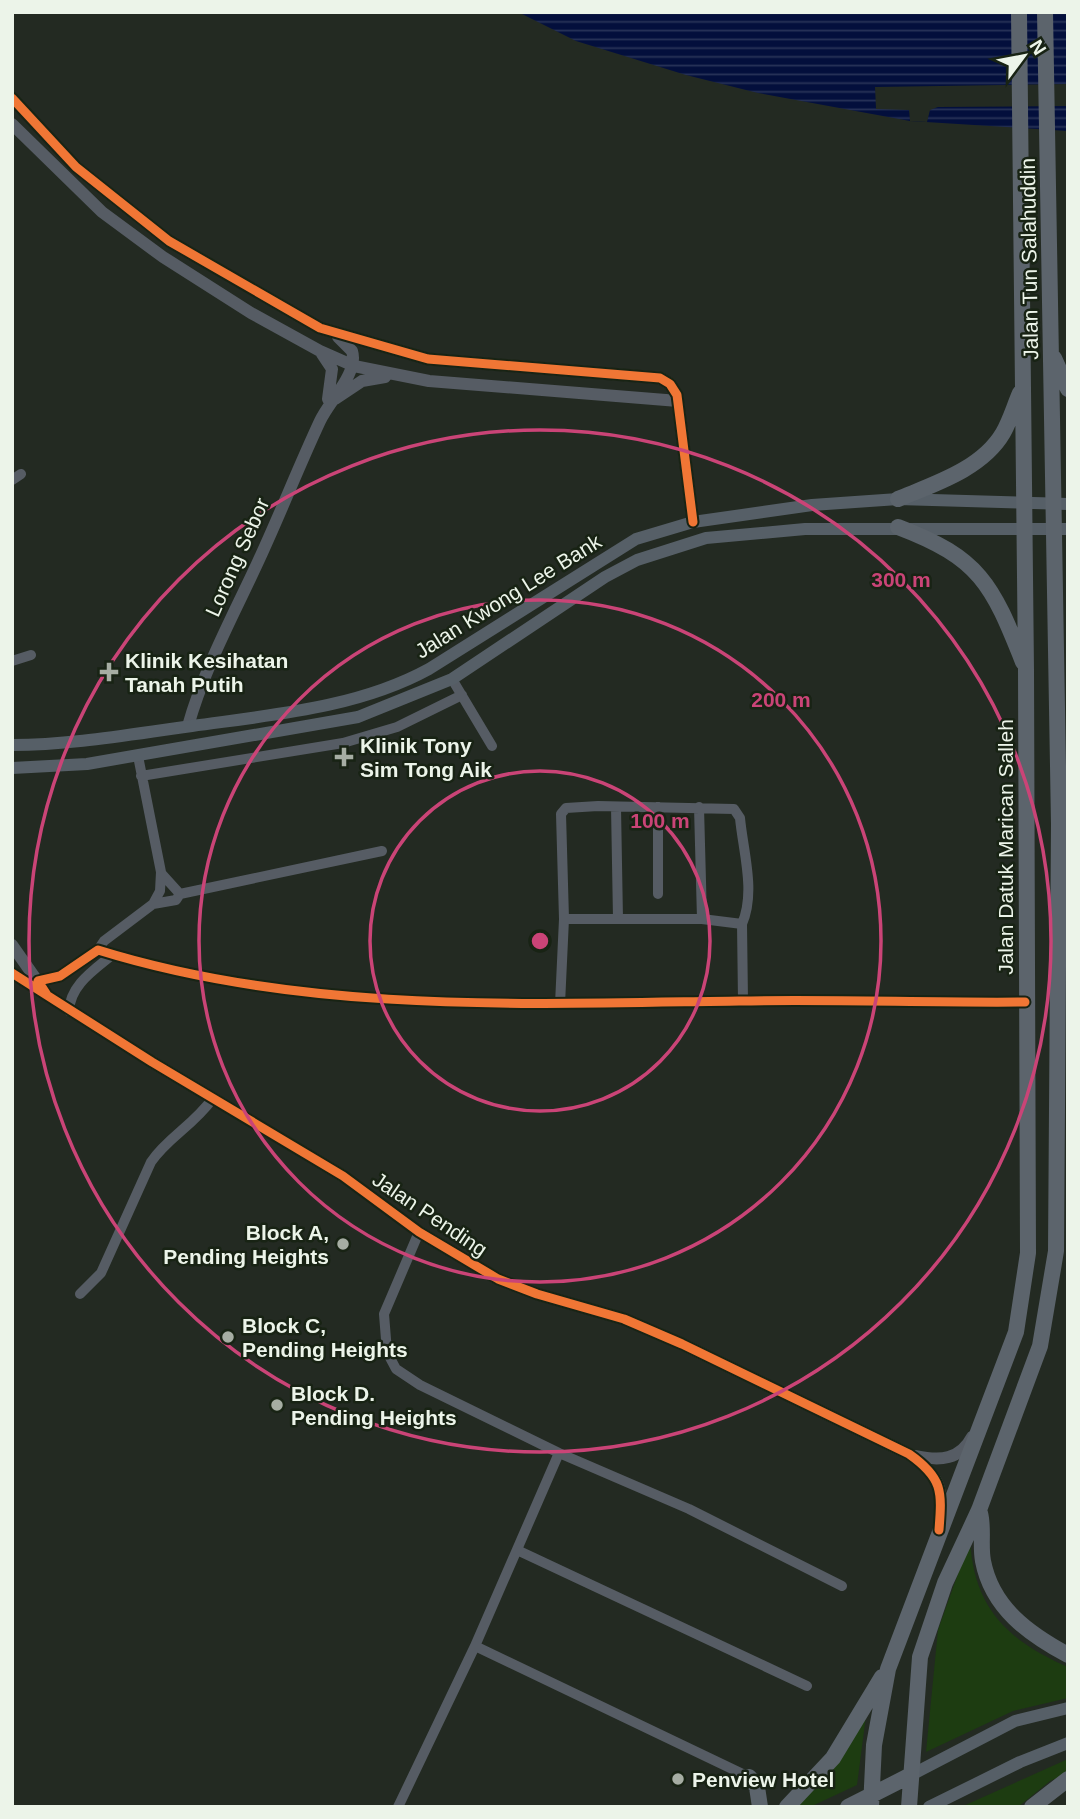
<svg xmlns="http://www.w3.org/2000/svg" width="1080" height="1819" font-family="Arial,sans-serif">
<defs>
<pattern id="water-rules" width="6" height="5" patternUnits="userSpaceOnUse" patternTransform="scale(1.75)"><rect width="6" height="5" fill="#030f3c"/><path d="M0 2.5h6" fill="none" stroke="#283358"/></pattern>
</defs>
<rect width="100%" height="100%" fill="#232a22"/>
<path fill="#1d3c11" d="M 970,1540 C 974,1608 1007,1640 1068,1667 L 1068,1698 L 1013,1711 L 926,1752 L 938,1630 Z
M 867,1708 L 857,1785 L 812,1806 L 798,1806 Z
M 1068,1759 L 1068,1773 L 1050,1781 L 1018,1807 L 961,1807 Z"/>
<path fill="url(#water-rules)" d="M 518,12 L 1068,12 L 1068,131 L 910,121 L 758,93 L 686,75 L 576,41 Z"/>
<path fill="#232a22" d="M 1068,84 L 1068,106 L 938,107 L 930,110 L 927,122 L 910,121 L 909,110 L 876,109 L 875,87 Z"/>
<g fill="none" stroke-linecap="round" stroke-linejoin="round">
<path stroke="#565c64" stroke-width="10" d="M 12,480 L 21,474
M 12,661 L 31,655
M 452,679 L 492,746
M 138,756 L 161,872 L 160,891 L 153,904
M 141,776 L 343,743 L 397,727 L 462,695
M 616,807 L 618,919
M 658,807 L 658,894
M 699,807 L 702,919
M 161,873 L 180,894
M 564,919 L 702,919 L 742,924 L 743,1001
M 98,950 L 104,941 L 153,904 L 176,900 L 180,894 L 382,851
M 38,981 L 60,976 L 98,950 C 304,1014 526,1004 739,1001 C 834,999 930,1003 1025,1002
M 560,1004 L 564,919 L 561,814 L 566,808 L 598,806 L 734,809 L 740,818 C 743,851 756,892 742,924
M 69,1011 C 70,985 94,970 112,955
M 419,1232 L 384,1314 L 387,1352 L 396,1369 L 420,1385 L 559,1453 L 689,1509 L 842,1586
M 80,1294 L 101,1273 L 151,1162 C 168,1137 193,1126 213,1098
M 517,1550 L 807,1686
M 475,1646 L 749,1777
M 398,1807 L 475,1646 L 559,1453"/>
<path stroke="#565c64" stroke-width="12" d="M 12,98 L 76,167 L 169,241 L 320,328 L 428,359 L 660,378 L 670,384 L 677,395 L 693,522
M 12,124 L 102,212 L 163,257 L 251,313 L 320,351 L 354,366 L 429,381 L 678,401
M 322,354 L 332,369 L 328,399
M 335,399 L 362,381 L 385,377
M 188,726 C 204,669 232,618 257,564 C 279,517 298,468 320,421 C 329,401 359,373 352,351 L 338,337
M 12,945 L 45,992
M 12,973 L 152,1062 L 343,1176 L 419,1232 L 498,1279 L 537,1294 L 624,1319 L 682,1344 L 909,1454 C 940,1476 943,1487 940,1524
M 916,1456 C 940,1461 960,1460 972,1437"/>
<path stroke="#565f67" stroke-width="12" d="M 12,745 C 73,745 132,734 192,726 C 271,715 358,708 429,669 L 636,539 L 693,522 L 812,505 L 898,499 L 1068,504
M 12,768 L 87,764 L 358,717 L 452,679 L 605,577 L 637,560 L 706,538 L 805,529 L 1068,529
M 911,1775 L 1015,1721 L 1068,1708
M 929,1807 L 1020,1762 L 1068,1743"/>
<path stroke="#5c646c" stroke-width="16" d="M 1054,358 L 1068,389
M 898,499 C 934,484 982,469 1003,433 C 1010,421 1014,407 1020,393
M 898,527 C 980,558 992,584 1023,662
M 980,1513 C 984,1528 980,1545 983,1561 C 992,1608 1029,1634 1068,1655
M 749,1777 L 757,1787 L 760,1807
M 787,1807 L 833,1758 L 882,1677
M 848,1807 L 911,1775
M 871,1807 L 874,1745 L 888,1669 L 1016,1332 L 1028,1253 L 1026,671 L 1019,12
M 909,1807 L 920,1657 L 945,1583 L 979,1510 L 1040,1346 L 1056,1251 L 1059,824 L 1045,12
M 1032,1807 L 1068,1779"/>
<g stroke="#182314" stroke-width="13">
<path id="cycleway" d="M 12,98 L 76,167 L 169,241 L 320,328 L 428,359 L 660,378 L 670,384 L 677,395 L 693,522
M 12,973 L 152,1062 L 343,1176 L 419,1232 L 498,1279 L 537,1294 L 624,1319 L 682,1344 L 909,1454 C 943,1478 942,1491 939,1530
M 47,995 L 38,981 L 60,976 L 98,950 C 304,1014 526,1004 739,1001 C 834,999 930,1003 1025,1002"/>
</g>
<use href="#cycleway" stroke="#f07635" stroke-width="9"/>
</g>
<g fill="none" stroke="#ca4477" stroke-width="3.5">
<circle cx="540" cy="941" r="170"/>
<circle cx="540" cy="941" r="341"/>
<circle cx="540" cy="941" r="511"/>
</g>
<g fill="#a6ada3" stroke="#182314" stroke-width="2.5">
<path d="M105.5 661.5h7v7h7v7h-7v7h-7v-7h-7v-7h7z"/>
<path d="M340.5 746.5h7v7h7v7h-7v7h-7v-7h-7v-7h7z"/>
<circle cx="343" cy="1244" r="7"/>
<circle cx="228" cy="1337" r="7"/>
<circle cx="277" cy="1405" r="7"/>
<circle cx="678" cy="1779" r="7"/>
</g>
<g text-anchor="middle" dominant-baseline="central" stroke-width="5" stroke-linejoin="round" paint-order="stroke">
<g font-size="21" fill="#ecf4e9" stroke="#182314">
<text transform="translate(1029 259) rotate(-91)">Jalan Tun Salahuddin</text>
<text transform="translate(237 557) rotate(-66)">Lorong Sebor</text>
<text transform="translate(508 596) rotate(-32)">Jalan Kwong Lee Bank</text>
<text transform="translate(1005 847) rotate(-90)">Jalan Datuk Marican Salleh</text>
<text transform="translate(430 1214) rotate(34)">Jalan Pending</text>
</g>
<g font-size="21" font-weight="bold" fill="#ecf4e9" stroke="#182314" text-anchor="start">
<text x="125" y="660">Klinik Kesihatan<tspan x="125" dy="24">Tanah Putih</tspan></text>
<text x="360" y="745">Klinik Tony<tspan x="360" dy="24">Sim Tong Aik</tspan></text>
<text x="329" y="1232" text-anchor="end">Block A,<tspan x="329" dy="24">Pending Heights</tspan></text>
<text x="242" y="1325">Block C,<tspan x="242" dy="24">Pending Heights</tspan></text>
<text x="291" y="1393">Block D.<tspan x="291" dy="24">Pending Heights</tspan></text>
<text x="692" y="1779">Penview Hotel</text>
</g>
</g>
<circle cx="540" cy="941" r="10" fill="#ca4477" stroke="#182314" stroke-width="3.5"/>
<g font-size="21" text-anchor="middle" font-weight="bold" fill="#ca4477" stroke="#182314" stroke-width="5" stroke-linejoin="round" paint-order="stroke">
<text x="901" y="587">300 m</text>
<text x="781" y="707">200 m</text>
<text x="660" y="828">100 m</text>
</g>
<rect width="1080" height="1819" fill="none" stroke="#ecf4e9" stroke-width="28"/>
<g transform="translate(1024 56) rotate(58)" stroke="#182314" stroke-width="5" paint-order="stroke">
<path d="M0-5L12 26L0 18L-12 26Z" fill="#ecf4e9"/>
<text y="-10" font-size="19" font-weight="bold" text-anchor="middle" fill="#ecf4e9">N</text>
</g>
</svg>
